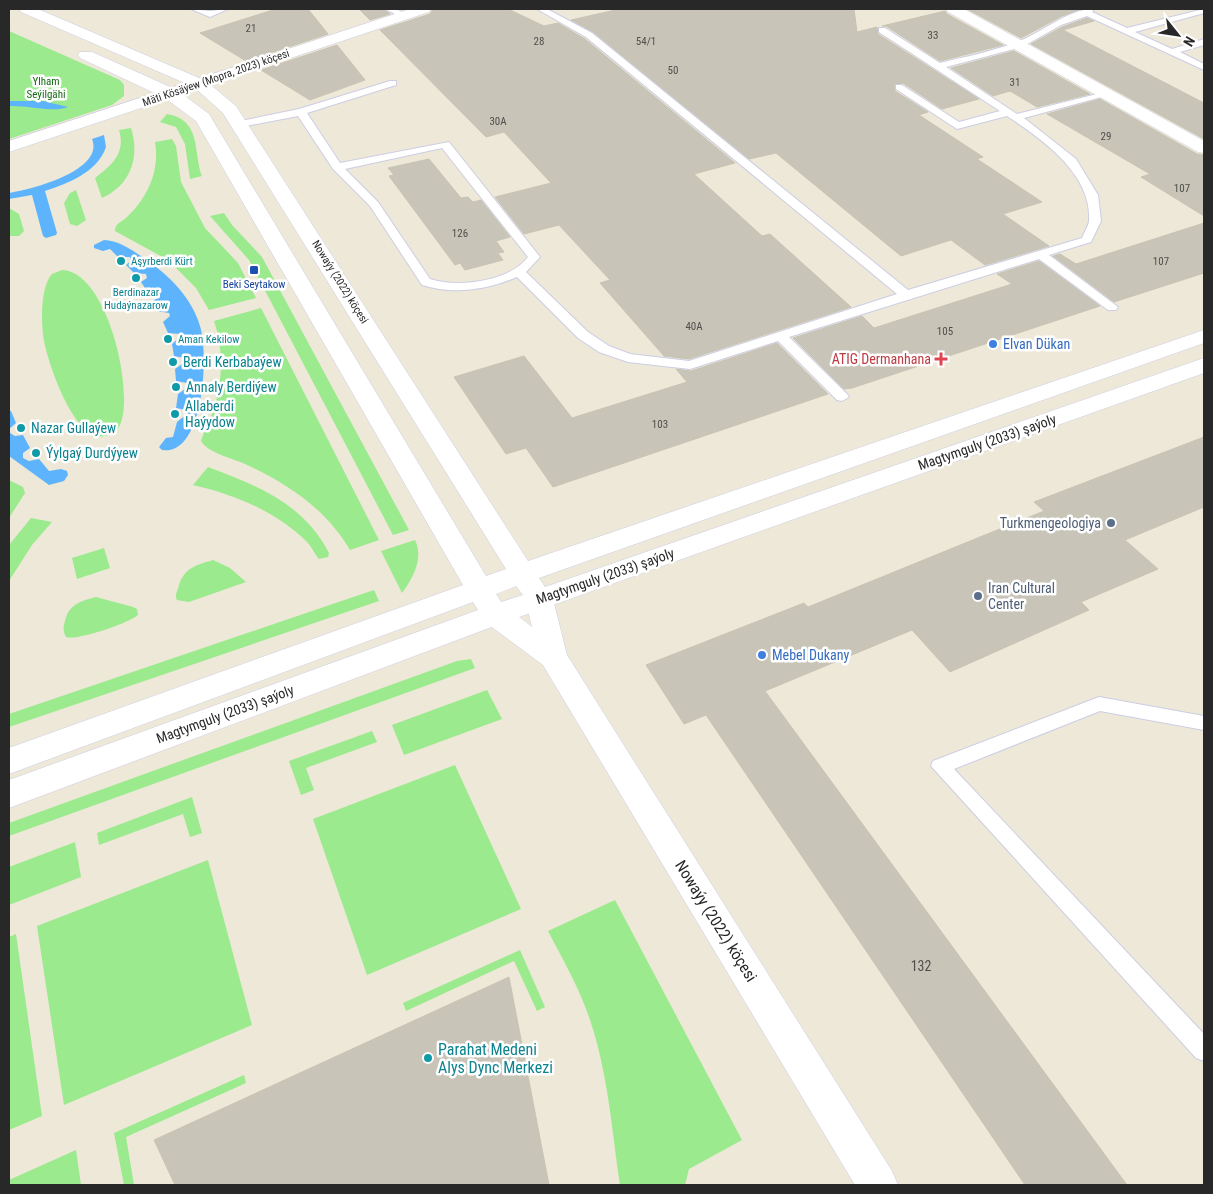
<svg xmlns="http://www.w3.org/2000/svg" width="1213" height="1194" font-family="'Roboto Condensed',sans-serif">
<rect width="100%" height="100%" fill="#ede8d8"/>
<path fill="#9bea8d" d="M 9,31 L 120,80 L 124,85 L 124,96 L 112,105 L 9,139 Z
M 167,114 C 202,120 193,152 202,176 L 190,179 L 185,144 L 176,127 L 160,122 Z
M 131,128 C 140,157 131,185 102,198 L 95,178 C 112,165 126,153 119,130 Z
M 172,139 L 176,146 L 181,182 L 205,228 L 238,263 L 256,298 L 209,310 L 196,288 L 168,260 L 115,231 C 115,223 122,222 127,217 C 148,197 160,170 155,142 Z
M 76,190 L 86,220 L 77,226 L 70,224 L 64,203 L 70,193 Z
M 9,208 L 19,214 L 24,231 L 19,236 L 9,236 Z
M 224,213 L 232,225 L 262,257 L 409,530 L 393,535 L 249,260 L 210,216 Z
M 62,270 C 107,271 135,391 120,425 C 117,431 111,435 105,436 C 75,444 48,363 44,341 C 41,324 40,287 52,274 Z
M 261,308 L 379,540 L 350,550 C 326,509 287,483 245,464 C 232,458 215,455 204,445 L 201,441 L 203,435 C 221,400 227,359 214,321 Z
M 208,467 C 258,486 303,503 329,553 L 328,557 L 319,559 C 314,553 311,545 305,540 C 275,511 233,494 193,485 Z
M 9,480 L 23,487 L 25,493 L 9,518 Z
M 31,518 L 52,522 L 32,545 L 9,581 L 9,545 Z
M 415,540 C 424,558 413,578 402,593 L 381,551 Z
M 104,548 L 110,568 L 77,579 L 72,558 Z
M 213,560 L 230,568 L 246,582 L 189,602 L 177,600 C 174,594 178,591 179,585 C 185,567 197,565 213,560 Z
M 374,590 L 379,601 L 9,727 L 9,714 Z
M 96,597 L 133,607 L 137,609 L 138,615 C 129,623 77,641 66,637 C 63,632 63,627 65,621 C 69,604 81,601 96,597 Z
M 471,659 L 475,668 L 9,836 L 9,823 L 457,661 Z
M 487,690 L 502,719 L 404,755 L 392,725 Z
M 372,731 L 377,742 L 306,768 L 314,790 L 301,795 L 289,761 Z
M 455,765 L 521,909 L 367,975 L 313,819 Z
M 192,797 L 202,833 L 190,837 L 183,814 L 99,845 L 97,833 Z
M 75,842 L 81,877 L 9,905 L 9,867 Z
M 208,860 L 252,1025 L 64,1105 L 37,926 Z
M 615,900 L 742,1140 L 689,1169 L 685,1185 L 620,1185 C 612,1131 608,1073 590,1020 C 580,989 563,960 548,931 Z
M 16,934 L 42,1116 L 9,1130 L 9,937 Z
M 520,950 L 545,1007 L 537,1011 L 514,961 L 406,1011 L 403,1003 Z
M 244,1075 L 246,1083 L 126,1137 L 134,1185 L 124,1185 L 114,1133 Z
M 76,1150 L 81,1185 L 9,1185 L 9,1180 Z"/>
<path fill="#5eb4fc" d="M 9,101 L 43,101 L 68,107 C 53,113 28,105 9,106 Z
M 104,135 L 106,147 C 97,173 68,183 45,191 L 57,233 L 56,235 L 46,238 L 43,236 L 32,195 L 9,199 L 9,193 C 29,190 105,171 92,139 Z
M 104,240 C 118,240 134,251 145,259 C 169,275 192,298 200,326 C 209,354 204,457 162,450 L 159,447 L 166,438 L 173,437 L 177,422 L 187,414 L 186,410 L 176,408 L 178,394 L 188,387 L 187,383 L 176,381 L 175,369 L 185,362 L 184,358 L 174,356 L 172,344 L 179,338 L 179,334 L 168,333 L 163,322 L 170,316 L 169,313 L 157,311 L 153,301 L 160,296 L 159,293 L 147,291 L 141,282 L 147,278 L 146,274 L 134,273 L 126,265 L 131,261 L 130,257 L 118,257 L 110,249 L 103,251 L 94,248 L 94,245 Z
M 9,411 L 11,411 L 16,423 L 9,429 L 10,433 L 15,436 L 23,435 L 30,448 L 23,453 L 23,458 L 29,461 L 39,459 L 49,471 L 61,469 L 67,471 L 68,475 L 64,481 L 49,485 L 9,456 Z"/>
<path fill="#c8c4b8" stroke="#c8c4b2" d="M 276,9 L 308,9 L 328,34 L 246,61 L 200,33 Z
M 359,9 L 383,9 L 390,14 L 370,20 Z
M 433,9 L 508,9 L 544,26 L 558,23 L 585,39 L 735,163 L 694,174 L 762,236 L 770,234 L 851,307 L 689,359 L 664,356 L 600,283 L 610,280 L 559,225 L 524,234 L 495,197 L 551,183 L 504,132 L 486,137 L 380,30 L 430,14 Z
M 620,9 L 854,9 L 857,32 L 877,27 L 878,34 L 979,99 L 942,109 L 903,83 L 894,85 L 895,91 L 928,112 L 919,115 L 983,157 L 977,159 L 1042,202 L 1003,214 L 1049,246 L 985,265 L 951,240 L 901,256 L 776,153 L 749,159 L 593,32 L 571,20 Z
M 967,9 L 1082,9 L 1062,16 L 1021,38 Z
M 945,11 L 947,14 L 1003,45 L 940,61 L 886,26 L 882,26 Z
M 1087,18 L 1094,21 L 1063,30 L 1204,103 L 1204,139 L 1031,44 L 1062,27 Z
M 337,45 L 365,80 L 310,100 L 261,70 Z
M 1014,51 L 1090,94 L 1037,107 L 1010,91 L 993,96 L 951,68 Z
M 1100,99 L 1197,154 L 1204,155 L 1204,216 L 1141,177 L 1150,174 L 1047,114 Z
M 429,159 L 461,198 L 468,197 L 473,202 L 481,200 L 510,237 L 496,241 L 504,252 L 498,253 L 503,260 L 465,270 L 460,263 L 455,265 L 389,176 L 394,175 L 388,168 Z
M 1204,223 L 1204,273 L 1114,302 L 1053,256 L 1060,254 L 1076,264 Z
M 1039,261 L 1100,306 L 852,388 L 844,389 L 793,338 L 862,316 L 874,328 L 1012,284 L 997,274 Z
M 777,343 L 828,394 L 553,487 L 526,448 L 506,454 L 454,377 L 524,356 L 572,418 L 687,382 L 676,369 L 691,371 Z
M 1204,437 L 1204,507 L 1125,540 L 1158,569 L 1081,602 L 1089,610 L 950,672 L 912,630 L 765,691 L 1127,1185 L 1025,1185 L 706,715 L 684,724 L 646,665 L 804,603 L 808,607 L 1044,511 L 1034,502 Z
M 509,977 L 549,1185 L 175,1185 L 154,1140 Z"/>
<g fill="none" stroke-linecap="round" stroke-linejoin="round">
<g stroke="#cdcde4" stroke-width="2">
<path id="service" d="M 191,9 L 210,11 L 228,9 L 210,17 Z
M 385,9 L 396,9 L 408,15 L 401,17 Z
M 537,9 L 547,9 L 592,33 L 908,290 L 1082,238 C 1084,232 1089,226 1089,220 C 1092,174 1041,138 1007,116 L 957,129 L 896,89 L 896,85 L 902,85 L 959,122 L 1000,111 L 879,32 L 879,28 L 885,28 L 940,63 C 964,57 990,52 1014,43 C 1040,35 1066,9 1094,9 L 1092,12 L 1127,28 L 1204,9 L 1204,13 L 1135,32 L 1172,49 L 1204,39 L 1204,45 L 1180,52 L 1204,64 L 1204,70 L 1087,16 L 1061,25 L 1022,47 L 946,67 L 1017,114 L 1109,91 L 1109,95 L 1024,118 L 1076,159 L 1098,195 L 1101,221 L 1091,242 L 1049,255 L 1118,307 L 1116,310 L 1108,310 L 1039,259 L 789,337 L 847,394 L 849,397 L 842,401 L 837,400 L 778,341 L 690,369 L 628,362 L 599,352 L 578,338 L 517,277 C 487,290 453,295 422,285 L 370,206 L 333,169 L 298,116 L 241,127 L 236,124 L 241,121 L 299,109 L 390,81 L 396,81 L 396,85 L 307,113 L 340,163 L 449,142 L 540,257 L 526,272 L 588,332 L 609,346 L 630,354 L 689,361 L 897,294 L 586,37 ZM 442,148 L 528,257 C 509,282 458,288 430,279 L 378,202 L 345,169 Z
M 1099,697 L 1204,716 L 1204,730 L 1100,711 L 954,769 L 1204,1034 L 1204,1061 L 1196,1058 L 931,766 L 933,761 Z"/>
</g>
<g stroke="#cdcde4" stroke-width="1">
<path id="minor" d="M 946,9 L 964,9 L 1204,141 L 1204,153 L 1198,152 L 948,12 Z"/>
</g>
<g stroke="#cdcde4" stroke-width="1">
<path id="tertiary" d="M 410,9 L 431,9 L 429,12 L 9,152 L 9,141 Z
M 539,589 L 549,592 L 553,599 L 567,655 L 892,1171 L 898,1185 L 855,1185 L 543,665 L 485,622 L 481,615 L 485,608 C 504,602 517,616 532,627 L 525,599 L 529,592 Z"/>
</g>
<g stroke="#cdcde4" stroke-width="1">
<path id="secondary" d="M 19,9 L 38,9 L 206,81 L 236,106 L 528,561 L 1204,330 L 1204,343 L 539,578 L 545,587 L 1204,358 L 1204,373 L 505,622 L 9,808 L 9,780 L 478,610 L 473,602 L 9,774 L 9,748 L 463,585 L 196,121 L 165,98 L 80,58 L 78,55 L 80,52 L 92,52 L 177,90 L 209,114 L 486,576 L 506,569 L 223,113 L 194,87 L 21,12 ZM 516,586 L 523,595 L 501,602 L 496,594 Z"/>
</g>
<use href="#service" fill="#fff" fill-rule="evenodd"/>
<use href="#minor" fill="#fff" fill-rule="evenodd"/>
<use href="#tertiary" fill="#fff" fill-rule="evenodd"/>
<use href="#secondary" fill="#fff" fill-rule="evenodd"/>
</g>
<g fill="#0f9aa8" stroke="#fff" stroke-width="2">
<circle cx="121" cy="261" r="5"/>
<circle cx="136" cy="278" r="5"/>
<circle cx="168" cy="339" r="5"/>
<circle cx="173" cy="362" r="5"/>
<circle cx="176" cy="387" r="5"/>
<circle cx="175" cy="414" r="5"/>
<circle cx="21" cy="428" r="5"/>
<circle cx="36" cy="453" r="5"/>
<circle cx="428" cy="1058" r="5"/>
</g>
<rect fill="#1a4fb4" stroke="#fff" stroke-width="2" x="249" y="265" width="10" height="10" rx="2.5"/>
<g fill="#3f7fe0" stroke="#fff" stroke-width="2">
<circle cx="993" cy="344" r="5"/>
<circle cx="762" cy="655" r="5"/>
</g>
<path fill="#e0444e" stroke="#fff" stroke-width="2" d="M938.5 351.5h5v5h5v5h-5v5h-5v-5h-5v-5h5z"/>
<g fill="#5c6f8a" stroke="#fff" stroke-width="2">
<circle cx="1111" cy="523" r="5"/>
<circle cx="978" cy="596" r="5"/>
</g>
<g text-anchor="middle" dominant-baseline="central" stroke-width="5" stroke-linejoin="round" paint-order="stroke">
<g font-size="11" fill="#504f4c">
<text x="251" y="28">21</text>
<text x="933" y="35">33</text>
<text x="539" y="41">28</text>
<text x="646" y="41">54/1</text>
<text x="673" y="70">50</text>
<text x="1015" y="82">31</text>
<text x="498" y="121">30A</text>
<text x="1106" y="136">29</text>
<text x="1182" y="188">107</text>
<text x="460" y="233">126</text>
<text x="1161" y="261">107</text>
<text x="694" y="326">40A</text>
<text x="945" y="331">105</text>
<text x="660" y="424">103</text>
</g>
<g font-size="11" fill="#282828" stroke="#fff">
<text transform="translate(216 78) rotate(-19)">Mäti Kösäýew (Mopra, 2023) köçesi</text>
<text transform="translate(340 282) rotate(58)">Nowaýy (2022) köçesi</text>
</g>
<g font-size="11" fill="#136c11" stroke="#fff">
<text x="46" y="81">Ylham<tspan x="46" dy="13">Seýilgähi</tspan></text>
</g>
<g font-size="11" fill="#0d838f" stroke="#fff" text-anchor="start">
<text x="131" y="261">Aşyrberdi Kürt</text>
<text x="136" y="292" text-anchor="middle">Berdinazar<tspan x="136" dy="13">Hudaýnazarow</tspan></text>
<text x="178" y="339">Aman Kekilow</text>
</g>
<g font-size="11" fill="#164399" stroke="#fff">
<text x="254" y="284">Beki Seytakow</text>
</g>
<g font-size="14" fill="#366cbe" stroke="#fff" text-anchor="start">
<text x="1003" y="344">Elvan Dükan</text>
<text x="772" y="655">Mebel Dukany</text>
</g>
<g font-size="14" fill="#be3a42" stroke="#fff" text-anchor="end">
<text x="931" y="359">ATIG Dermanhana</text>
</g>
<g font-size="14" fill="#0d838f" stroke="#fff" text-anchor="start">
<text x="183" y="362">Berdi Kerbabaýew</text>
<text x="186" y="387">Annaly Berdiýew</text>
<text x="185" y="406">Allaberdi<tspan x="185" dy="16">Haýydow</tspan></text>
<text x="31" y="428">Nazar Gullaýew</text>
<text x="46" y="453">Ýylgaý Durdýyew</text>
</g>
<g font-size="14" fill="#282828" stroke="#fff">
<text transform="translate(987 442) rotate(-19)">Magtymguly (2033) şaýoly</text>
<text transform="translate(605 576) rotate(-19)">Magtymguly (2033) şaýoly</text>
<text transform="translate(225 714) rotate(-20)">Magtymguly (2033) şaýoly</text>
</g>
<g font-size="14" fill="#4e5e75" stroke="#fff" text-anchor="end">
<text x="1101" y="523">Turkmengeologiya</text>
<text x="988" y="588" text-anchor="start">Iran Cultural<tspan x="988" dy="16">Center</tspan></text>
</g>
<g font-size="14" fill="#504f4c">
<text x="921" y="966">132</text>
</g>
<g font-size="16" fill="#282828" stroke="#fff">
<text transform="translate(716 921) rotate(58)">Nowaýy (2022) köçesi</text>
</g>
<g font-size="16" fill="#0d838f" stroke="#fff" text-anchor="start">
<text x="438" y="1049">Parahat Medeni<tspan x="438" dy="18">Alys Dync Merkezi</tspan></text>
</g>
</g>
<rect width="1213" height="1194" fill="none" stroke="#282828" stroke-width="20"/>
<g transform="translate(1178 35) rotate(120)" stroke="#ffffff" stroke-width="4" paint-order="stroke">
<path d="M0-4L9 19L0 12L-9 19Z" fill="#282828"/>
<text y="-8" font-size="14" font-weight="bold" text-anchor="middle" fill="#282828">N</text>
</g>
</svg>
